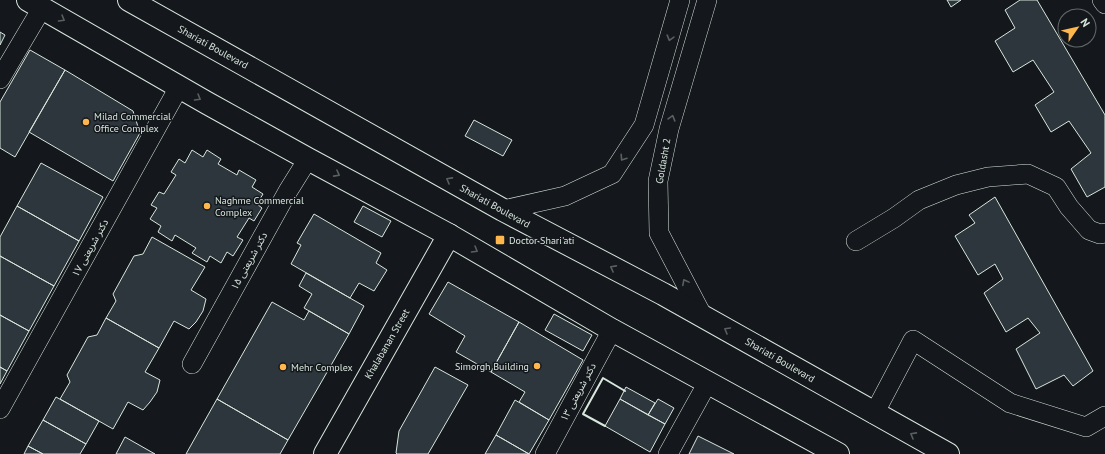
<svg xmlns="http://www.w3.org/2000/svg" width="1105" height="454" font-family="'PT Sans','Noto Sans Arabic',sans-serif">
<rect width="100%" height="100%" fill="#14181c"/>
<path fill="#2c363c" stroke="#d8e6dc" d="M 947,0 L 961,0 L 951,7 Z
M 1020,0 L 1037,0 L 1105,115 L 1105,187 L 1087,197 L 1071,169 L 1091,153 L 1069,121 L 1051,132 L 1035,105 L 1054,92 L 1033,60 L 1013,72 L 995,41 L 1015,28 L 1005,10 Z
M 0,32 L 5,35 L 0,45 Z
M 30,50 L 65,70 L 15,157 L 0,148 L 0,102 Z
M 65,70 L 133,111 L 140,133 L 113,181 L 29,132 Z
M 474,120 L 512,140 L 503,156 L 465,136 Z
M 192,150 L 203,157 L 207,150 L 221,159 L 218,164 L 237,175 L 239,170 L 256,180 L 252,187 L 263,194 L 257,204 L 262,208 L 254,221 L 249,218 L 237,237 L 243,240 L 233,256 L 227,252 L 221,263 L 210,256 L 207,262 L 192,253 L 196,248 L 175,235 L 172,241 L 158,232 L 161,226 L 150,219 L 157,208 L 151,205 L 159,192 L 164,194 L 176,175 L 171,172 L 179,159 L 185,163 Z
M 41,163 L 103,197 L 79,241 L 17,206 Z
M 995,197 L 1093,371 L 1073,386 L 1064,375 L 1036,389 L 1016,349 L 1040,333 L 1028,318 L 1006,332 L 984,293 L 1003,279 L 995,264 L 978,275 L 955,236 L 975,223 L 969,215 Z
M 17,206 L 79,241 L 54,286 L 0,256 L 0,237 Z
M 363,206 L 391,221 L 382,237 L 354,222 Z
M 314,214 L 381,253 L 376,263 L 387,270 L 374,291 L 359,283 L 350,298 L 291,264 L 301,245 L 297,243 Z
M 152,237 L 205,267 L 191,290 L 206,299 L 203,311 L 196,322 L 189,329 L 174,321 L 159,348 L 106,318 L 116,301 L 113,294 L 134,256 L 143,254 Z
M 0,256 L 54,286 L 29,331 L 0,315 Z
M 306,273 L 364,306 L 349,334 L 304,308 L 312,294 L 299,286 Z
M 448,282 L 519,322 L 491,372 L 456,352 L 465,336 L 429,314 Z
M 272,302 L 304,320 L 309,311 L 349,334 L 288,440 L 217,399 Z
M 554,314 L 592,335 L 583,351 L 545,330 Z
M 0,315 L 29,331 L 7,371 L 0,367 Z
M 106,318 L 159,348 L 145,372 L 160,380 L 157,392 L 150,402 L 143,410 L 128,402 L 113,429 L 60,399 L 70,382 L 67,375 L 88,337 L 97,335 Z
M 519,322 L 583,360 L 549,420 L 519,402 L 525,392 L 491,372 Z
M 0,367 L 7,371 L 0,384 Z
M 435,367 L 468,385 L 428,454 L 397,454 L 396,453 L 399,431 Z
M 626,387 L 655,403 L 648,415 L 620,399 Z
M 56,397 L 99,421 L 86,444 L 43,420 Z
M 217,399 L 288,440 L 280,454 L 186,454 Z
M 620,399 L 665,424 L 650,452 L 605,426 Z
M 658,399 L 674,408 L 665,424 L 648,415 Z
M 515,400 L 549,420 L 529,454 L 496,435 Z
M 43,420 L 86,444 L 80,454 L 43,454 L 28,446 Z
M 496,435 L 529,454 L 485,454 Z
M 698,436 L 734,454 L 689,454 Z
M 125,437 L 155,454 L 116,454 Z
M 28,446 L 43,454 L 24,454 Z"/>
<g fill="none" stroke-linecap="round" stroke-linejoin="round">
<g stroke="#d8e6dc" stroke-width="20">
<path id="street" d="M 1102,0 L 1105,4
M 0,79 L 42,8
M 503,210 L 565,196 L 612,174 L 644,125 L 680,0
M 856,241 L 894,218 L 919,200 L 956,185 L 988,177 L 1028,174 L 1056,187 L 1069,207 L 1089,230 L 1100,234 L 1105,233
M 703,317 L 659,233 L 658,181 L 669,129 L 707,0
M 192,364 L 288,191 L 308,159
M 0,409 L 179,87
M 874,414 L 913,340 L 1010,403 L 1086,427 L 1105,416
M 545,454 L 612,330
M 668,454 L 708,382"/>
</g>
<g stroke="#d8e6dc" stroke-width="24">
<path id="secondary" d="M 325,454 L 449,235"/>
</g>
<g stroke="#d8e6dc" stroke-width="24">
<path id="primary" d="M 28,0 L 207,103 L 308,159 L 449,235 L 612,330 L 838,454
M 129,0 L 503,210 L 663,294 L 948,454"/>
</g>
<use href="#street" stroke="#14181c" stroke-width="19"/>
<use href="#secondary" stroke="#14181c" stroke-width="22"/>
<use href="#primary" stroke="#14181c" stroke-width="22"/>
<path stroke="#d8e6dc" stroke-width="2" d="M 605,426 L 583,414 L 603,378 L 625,391"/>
</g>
<defs><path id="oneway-chevron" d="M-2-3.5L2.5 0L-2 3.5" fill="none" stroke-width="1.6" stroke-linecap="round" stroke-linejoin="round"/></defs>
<g stroke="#59605f">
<use href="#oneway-chevron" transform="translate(62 19) rotate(30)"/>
<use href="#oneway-chevron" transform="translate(670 38) rotate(106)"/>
<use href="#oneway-chevron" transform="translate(198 98) rotate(30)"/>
<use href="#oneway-chevron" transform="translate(672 118) rotate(-74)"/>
<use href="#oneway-chevron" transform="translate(623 158) rotate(123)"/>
<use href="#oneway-chevron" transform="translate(337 174) rotate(28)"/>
<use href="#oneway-chevron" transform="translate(449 180) rotate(-151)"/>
<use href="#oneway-chevron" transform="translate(475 250) rotate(30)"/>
<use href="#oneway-chevron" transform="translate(613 268) rotate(-152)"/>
<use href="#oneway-chevron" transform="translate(685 282) rotate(-118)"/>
<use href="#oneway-chevron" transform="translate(727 330) rotate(-150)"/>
<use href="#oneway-chevron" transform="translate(913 435) rotate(-151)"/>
</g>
<g fill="#ffb74d" stroke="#14181c" stroke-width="1.5">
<circle cx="86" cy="122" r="4"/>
<circle cx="207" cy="206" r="4"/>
<rect x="495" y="235" width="10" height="10" rx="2"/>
<circle cx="537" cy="366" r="4"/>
<circle cx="283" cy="367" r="4"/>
</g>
<g text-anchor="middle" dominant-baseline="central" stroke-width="3" stroke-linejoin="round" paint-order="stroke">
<g font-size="10" fill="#d8e6dc" stroke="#14181c">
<text transform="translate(213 47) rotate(29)">Shariati Boulevard</text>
<text transform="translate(663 161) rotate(-80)">Goldasht 2</text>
<text transform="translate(495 206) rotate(29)">Shariati Boulevard</text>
<text transform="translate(90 248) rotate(-61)">۱۷ دکتر شریعتی</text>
<text transform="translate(249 261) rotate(-61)">۱۵ دکتر شریعتی</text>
<text transform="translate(387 344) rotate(-60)">Khalabanan Street</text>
<text transform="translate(780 360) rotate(30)">Shariati Boulevard</text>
<text transform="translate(578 392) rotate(-62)">۱۳ دکتر شریعتی</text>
</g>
<g font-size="10" fill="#d8e6dc" stroke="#14181c" text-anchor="start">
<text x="94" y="116">Milad Commercial<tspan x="94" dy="12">Office Complex</tspan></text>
<text x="215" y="200">Naghme Commercial<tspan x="215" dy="12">Complex</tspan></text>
<text x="509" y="240">Doctor Shari'ati</text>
<text x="529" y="366" text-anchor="end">Simorgh Building</text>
<text x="291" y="367">Mehr Complex</text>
</g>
</g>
<g transform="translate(1077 28) rotate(56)"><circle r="19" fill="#14181c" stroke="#626a69"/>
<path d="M0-3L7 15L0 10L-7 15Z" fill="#ffb74d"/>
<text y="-6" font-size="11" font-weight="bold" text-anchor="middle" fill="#d8e6dc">N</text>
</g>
</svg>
